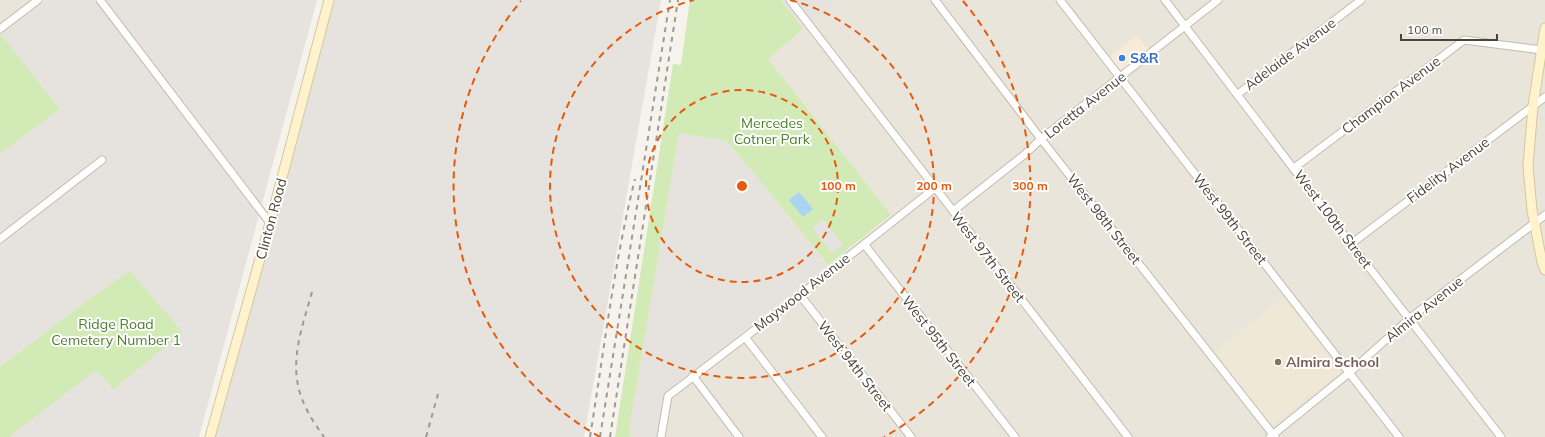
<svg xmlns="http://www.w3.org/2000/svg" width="1545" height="437" font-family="Mulish,sans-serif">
<rect width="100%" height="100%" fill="#f6f3ec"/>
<path fill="#eae5da" d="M 0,0 L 46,0 L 0,35 Z
M 841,0 L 1545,0 L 1545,437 L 657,437 L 665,393 L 891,216 L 768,59 L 803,29 Z"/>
<path fill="#f7ead8" d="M 1137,35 L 1149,50 L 1120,73 L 1108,58 Z"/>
<path fill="#e6e2dd" d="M 46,0 L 317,0 L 199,437 L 9,437 L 96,369 L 112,390 L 81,305 L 0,367 L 0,154 L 60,109 L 1,34 Z
M 334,0 L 661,0 L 584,437 L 214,437 L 295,146 Z
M 781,0 L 841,0 L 803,29 Z
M 679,133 L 726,141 L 753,172 L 828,265 L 665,393 L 657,437 L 631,437 L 629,430 Z"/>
<path fill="#efe8d6" d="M 1284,298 L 1341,372 L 1272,426 L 1214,352 Z"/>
<path fill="#d2eab5" d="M 690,0 L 781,0 L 803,29 L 768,59 L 891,215 L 828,265 L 753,172 L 726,141 L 679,133 L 629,430 L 631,437 L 615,437 L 673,64 L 681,65 Z
M 1,34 L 60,109 L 0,154 L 0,35 Z
M 130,271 L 182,332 L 113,390 L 96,370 L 9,437 L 0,437 L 0,367 L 81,305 Z"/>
<path fill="#e5e3e0" d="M 823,219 L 843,245 L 832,254 L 812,228 Z"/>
<path fill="#a9d4f2" d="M 799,192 L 813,209 L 803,217 L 789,200 Z"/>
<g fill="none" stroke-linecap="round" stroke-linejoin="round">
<g stroke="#c2bbae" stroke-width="9">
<path id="street" d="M 100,0 L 270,223
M 790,0 L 1128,437
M 935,0 L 1041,139 L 1275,437
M 1060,0 L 1399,437
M 1165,0 L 1351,244 L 1501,437
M 0,29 L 38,0
M 1238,94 L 1361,0
M 1294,168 L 1464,40 L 1542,50
M 953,211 L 1024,155 L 1041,139 L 1218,0
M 0,239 L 102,160
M 864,244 L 1015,437
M 1351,244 L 1545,97
M 800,295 L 911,437
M 745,337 L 822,437
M 693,376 L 739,437
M 661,437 L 668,396 L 800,295 L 935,188
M 1270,437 L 1349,373 L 1410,318 L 1545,215"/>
</g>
<g stroke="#d6c79b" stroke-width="11">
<path id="secondary" d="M 1545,28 L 1533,106 L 1528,166 L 1532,210 L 1542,262 L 1545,270
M 210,437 L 270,223 L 329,0"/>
</g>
<use href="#street" stroke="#fff" stroke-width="7"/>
<use href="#secondary" stroke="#fff3cd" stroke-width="9"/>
<path stroke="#9a9a9a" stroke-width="2" stroke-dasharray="5 5" stroke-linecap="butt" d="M 312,292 C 301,331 286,369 306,408 C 311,419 318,428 324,437
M 426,437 L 438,394
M 590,437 C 604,351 614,263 635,179
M 600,437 L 670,0
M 610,437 L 678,0"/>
</g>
<g fill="none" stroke="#e8590c" stroke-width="2" stroke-dasharray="7 5">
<circle cx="742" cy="186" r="96"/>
<path d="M790 0A192 192 0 1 1 694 0"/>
<path d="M600 437A288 288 0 0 1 521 1M963 1A288 288 0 0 1 884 437"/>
</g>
<circle fill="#3f7fe0" stroke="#fff" stroke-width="1.5" cx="1122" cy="58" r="4"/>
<circle fill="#8d6e63" stroke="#fff" stroke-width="1.5" cx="1278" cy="362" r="4"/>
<g text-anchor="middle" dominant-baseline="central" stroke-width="4" stroke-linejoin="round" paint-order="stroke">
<g font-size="14" fill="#4b4439" stroke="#fff">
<text transform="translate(1290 54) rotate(-37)">Adelaide Avenue</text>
<text transform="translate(1391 95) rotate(-37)">Champion Avenue</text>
<text transform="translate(1085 105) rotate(-38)">Loretta Avenue</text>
<text transform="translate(1448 170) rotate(-37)">Fidelity Avenue</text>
<text transform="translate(271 219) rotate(-75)">Clinton Road</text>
<text transform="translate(1104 219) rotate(52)">West 98th Street</text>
<text transform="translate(1230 219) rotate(52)">West 99th Street</text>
<text transform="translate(1333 219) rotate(53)">West 100th Street</text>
<text transform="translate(988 257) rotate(52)">West 97th Street</text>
<text transform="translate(802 292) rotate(-38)">Maywood Avenue</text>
<text transform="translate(1424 309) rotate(-39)">Almira Avenue</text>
<text transform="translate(939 341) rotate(52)">West 95th Street</text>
<text transform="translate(855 366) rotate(52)">West 94th Street</text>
</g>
<g font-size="14" font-weight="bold" fill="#366cbe" stroke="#fff" text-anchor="start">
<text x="1130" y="58">S&amp;R</text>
</g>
<g font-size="14" fill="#4a7f2a" stroke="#fff">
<text x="772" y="123">Mercedes<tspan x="772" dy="16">Cotner Park</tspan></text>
<text x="116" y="324">Ridge Road<tspan x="116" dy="16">Cemetery Number 1</tspan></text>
</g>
<g font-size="14" font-weight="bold" fill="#785e54" stroke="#fff" text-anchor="start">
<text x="1286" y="362">Almira School</text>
</g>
</g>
<circle cx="742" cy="186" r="6" fill="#e8590c" stroke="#fff" stroke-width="2"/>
<g font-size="12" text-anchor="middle" font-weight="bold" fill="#e8590c" stroke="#fff" stroke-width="4" stroke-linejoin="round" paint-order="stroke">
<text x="838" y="190">100 m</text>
<text x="934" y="190">200 m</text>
<text x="1030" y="190">300 m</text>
</g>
<path d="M1401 34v6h96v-6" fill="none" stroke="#4b4439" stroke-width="2"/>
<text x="1407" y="34" font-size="12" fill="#4b4439" stroke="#ffffff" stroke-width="3" paint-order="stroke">100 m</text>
</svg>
